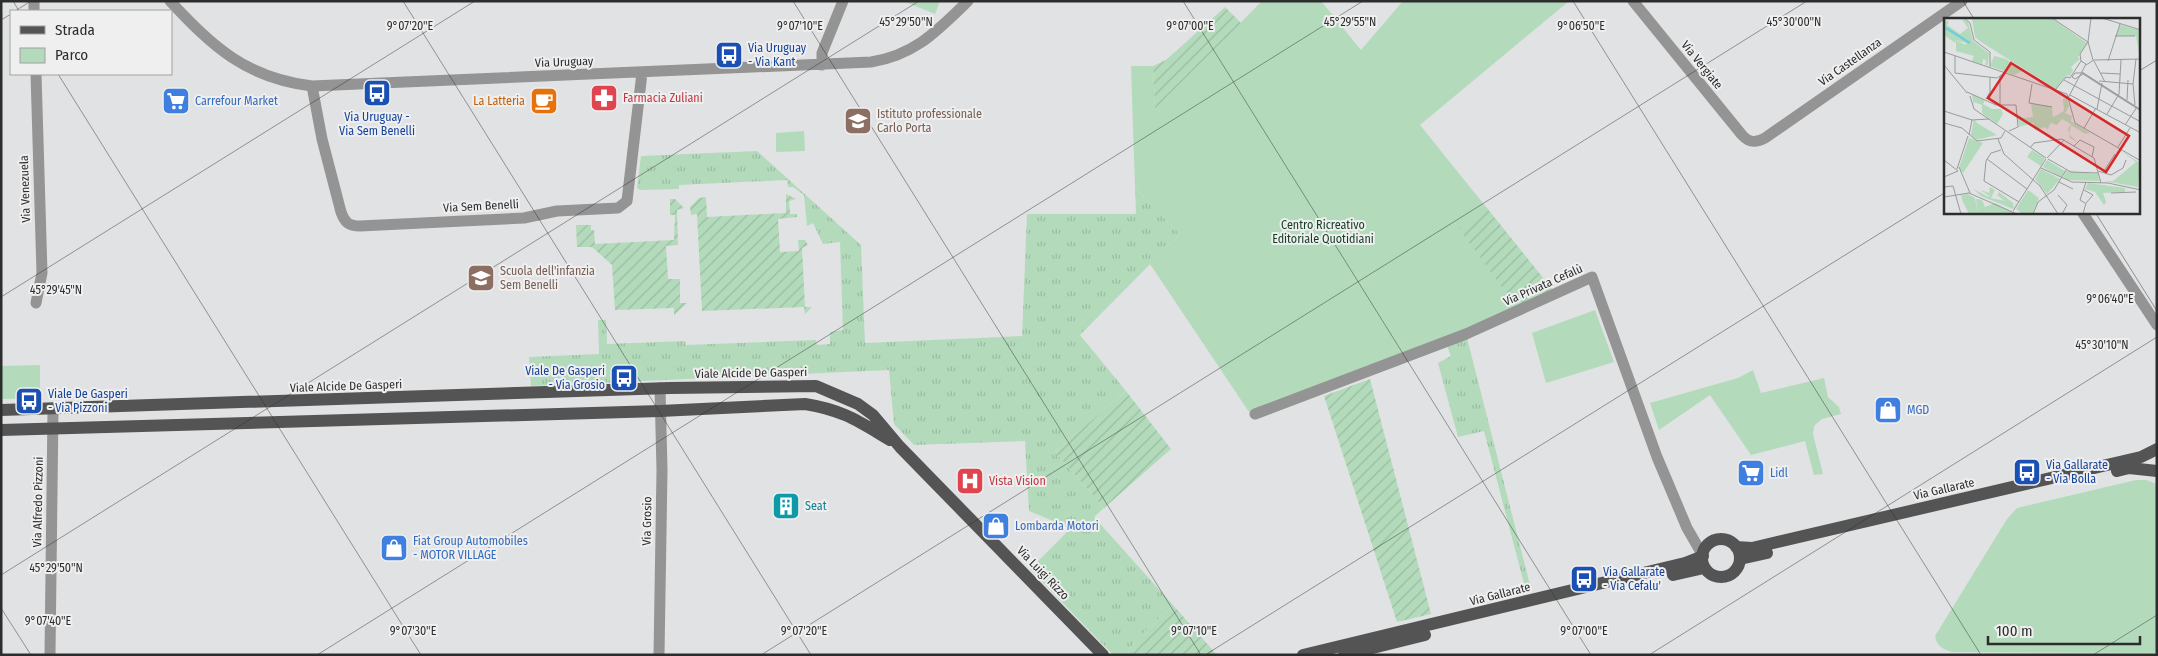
<svg xmlns="http://www.w3.org/2000/svg" width="2158" height="656" font-family="'Fira Sans Condensed',sans-serif">
<defs>
<pattern id="grass-tufts" width="24" height="20" patternUnits="userSpaceOnUse" patternTransform="scale(1.25)"><rect width="24" height="20" fill="#b3dbbb"/><path d="M3 7l-1-3M5 7V3M7 7l1-3M15 17l-1-3M17 17v-4M19 17l1-3" fill="none" stroke="#9abca1"/></pattern>
<pattern id="garden-furrows" width="10" height="10" patternUnits="userSpaceOnUse" patternTransform="scale(1.25)"><rect width="10" height="10" fill="#b3dbbb"/><path d="M-1 1l2-2M0 10L10 0M9 11l2-2" fill="none" stroke="#9abca1"/></pattern>
</defs>
<rect width="100%" height="100%" fill="#e1e2e3"/>
<path fill="url(#grass-tufts)" d="M 757,151 L 861,245 L 865,343 L 1022,336 L 1027,214 L 1136,214 L 1135,188 L 1180,234 L 1080,335 L 1126,391 L 1055,452 L 1104,508 L 1094,517 L 1173,605 L 1138,638 L 1125,655 L 1113,655 L 1030,569 L 1066,533 L 1068,527 L 1029,511 L 1025,441 L 914,445 L 894,424 L 889,370 L 531,386 L 529,357 L 599,354 L 598,320 L 606,320 L 607,344 L 685,341 L 686,345 L 816,340 L 817,345 L 830,344 L 830,332 L 843,330 L 840,242 L 823,244 L 813,223 L 807,226 L 804,195 L 793,187 L 788,187 L 787,180 L 679,185 L 679,189 L 640,190 L 637,188 L 641,156 Z
M 1467,338 L 1531,589 L 1526,591 L 1484,431 L 1458,437 L 1438,363 L 1451,356 L 1447,346 Z"/>
<path fill="#b3dbbb" d="M 903,1 L 940,1 L 935,14 Z
M 1262,1 L 1321,1 L 1361,50 L 1403,1 L 1569,1 L 1420,125 L 1552,289 L 1466,329 L 1249,412 L 1150,264 L 1180,234 L 1135,188 L 1131,66 L 1153,66 L 1155,109 Z
M 804,131 L 805,151 L 776,152 L 776,133 Z
M 1595,310 L 1614,362 L 1546,383 L 1532,333 Z
M 40,365 L 40,398 L 1,399 L 1,366 Z
M 1753,370 L 1761,393 L 1824,378 L 1828,397 L 1839,407 L 1841,414 L 1822,419 L 1814,426 L 1813,434 L 1823,474 L 1814,475 L 1805,441 L 1751,455 L 1710,395 L 1659,430 L 1650,403 L 1738,378 Z
M 2136,480 L 2146,480 L 2157,484 L 2157,653 L 1952,652 C 1943,649 1937,647 1935,636 L 2007,519 L 2017,508 Z"/>
<path fill="url(#garden-furrows)" d="M 1225,7 L 1241,23 L 1155,109 L 1153,66 L 1166,60 Z
M 786,194 L 796,199 L 789,201 L 790,214 L 797,214 L 797,217 L 778,219 L 780,252 L 799,251 L 798,240 L 805,240 L 808,245 L 802,248 L 805,307 L 812,307 L 805,314 L 804,307 L 702,311 L 697,214 L 691,215 L 690,207 L 699,198 L 706,197 L 707,217 L 786,213 Z
M 670,199 L 675,199 L 684,208 L 677,210 L 678,245 L 666,246 L 668,279 L 680,279 L 680,303 L 687,303 L 674,315 L 674,308 L 615,310 L 612,265 L 592,247 L 577,247 L 576,225 L 591,225 L 591,230 L 594,230 L 595,244 L 674,240 L 675,215 L 670,215 Z
M 1486,207 L 1552,289 L 1516,306 L 1459,229 Z
M 1370,379 L 1431,614 L 1397,622 L 1324,396 Z
M 1126,391 L 1171,449 L 1104,508 L 1055,452 Z
M 1173,605 L 1217,655 L 1125,655 L 1138,638 Z"/>
<g fill="none" stroke-linecap="round" stroke-linejoin="round">
<path stroke="#949494" stroke-width="11" d="M 34,1 L 34,11
M 170,1 C 213,47 246,78 312,86 L 871,62 C 915,55 937,31 968,1
M 1633,1 L 1742,135 C 1749,143 1756,143 1765,138 L 1962,1
M 822,65 L 822,53 L 843,1
M 36,74 L 42,273 L 36,303
M 312,86 L 322,139 L 341,212 C 345,223 349,226 360,226 L 524,218 L 557,211 L 618,208 L 627,201 L 642,73
M 2082,212 L 2157,325
M 1255,414 L 1466,334 L 1592,277 L 1657,457 L 1687,528 L 1702,554
M 50,655 L 53,410
M 659,655 L 662,470 L 660,388"/>
<path stroke="#555454" stroke-width="12" d="M 1,410 L 670,388 L 816,386 L 858,404 L 873,415 L 900,447 L 1103,655
M 1,430 L 660,411 L 805,404 C 843,410 858,421 890,440
M 2117,471 L 2129,468 L 2157,471
M1702 558a19 19 0 1 1 38 0a19 19 0 1 1-38 0Z
M 1736,547 L 1752,548 L 2141,457 L 2157,449
M 1740,559 L 1767,553
M 1673,575 L 1704,568
M 1303,655 L 1685,563 L 1703,556
M 1344,655 L 1425,635"/>
</g>
<path fill="none" stroke="#2d2d2d" stroke-width="1" stroke-opacity="0.45" d="M 13,1 L 19,11M 403,1 L 811,655M 793,1 L 1201,655M 1183,1 L 1591,655M 1573,1 L 1981,655M 1963,1 L 1974,19M 15,11 L 31,1M 1,20 L 11,14M 2139,71 L 2157,60M 58,74 L 421,655M 2095,212 L 2157,311M 1,297 L 475,1M 1,575 L 919,1M 1,608 L 31,655M 317,655 L 1363,1M 761,655 L 1807,1M 1205,655 L 1946,192M 1649,655 L 2157,337M 2093,655 L 2157,615"/>
<defs>
<g id="bus-square" transform="scale(1.4375)"><rect x="-9" y="-9" width="18" height="18" rx="4" fill="#1a4fb4" stroke="#efeff0"/><path d="M-5-6H5V4H4V6H2V4H-2V6H-4V4H-5ZM-3.5-4V0h7V-4ZM-3.5 1.2v1.5H-2V1.2ZM2 1.2v1.5H3.5V1.2Z" fill="#fff"/></g>
<g id="pharmacy-square" transform="scale(1.4375)"><rect x="-9" y="-9" width="18" height="18" rx="4" fill="#e0444e" stroke="#efeff0"/><path d="M-2-6h4v4h4v4h-4v4h-4v-4h-4v-4h4Z" fill="#fff"/></g>
<g id="supermarket-square" transform="scale(1.4375)"><rect x="-9" y="-9" width="18" height="18" rx="4" fill="#3f7fe0" stroke="#efeff0"/><path d="M-6-5.5h2.5l.6 2H6L4.5 2H-2.5L-4.4-4H-6ZM-1.5 3.2a1.3 1.3 0 1 0 .1 0ZM3 3.2a1.3 1.3 0 1 0 .1 0Z" fill="#fff"/></g>
<g id="cafe-square" transform="scale(1.4375)"><rect x="-9" y="-9" width="18" height="18" rx="4" fill="#e8710a" stroke="#efeff0"/><path d="M-5.5-4.5H6V0H3Q3 3.5 0 3.5H-2.5Q-5.5 3.5-5.5 0ZM3-3.2v2h1.7v-2ZM-6 4.5H4V6H-6Z" fill="#fff"/></g>
<g id="school-square" transform="scale(1.4375)"><rect x="-9" y="-9" width="18" height="18" rx="4" fill="#8d6e63" stroke="#efeff0"/><path d="M0-5L7-2L0 1L-7-2ZM-4 1L0 2.5L4 1V4Q0 6-4 4Z" fill="#fff"/></g>
<g id="shop-square" transform="scale(1.4375)"><rect x="-9" y="-9" width="18" height="18" rx="4" fill="#3f7fe0" stroke="#efeff0"/><path d="M-5-2.5h2.3a2.7 3.5 0 0 1 5.4 0H5L5.5 6h-11ZM-1.5-2.5h3a1.5 2.3 0 0 0-3 0Z" fill="#fff"/></g>
<g id="hospital-square" transform="scale(1.4375)"><rect x="-9" y="-9" width="18" height="18" rx="4" fill="#e0444e" stroke="#efeff0"/><path d="M-5-5h3v3.5h4V-5h3V5h-3V1.5h-4V5h-3Z" fill="#fff"/></g>
<g id="building-square" transform="scale(1.4375)"><rect x="-9" y="-9" width="18" height="18" rx="4" fill="#0f9aa8" stroke="#efeff0"/><path d="M-4-6H4V6H1V3H-1V6H-4ZM-2.5-4.3h1.7v1.8h-1.7ZM.8-4.3h1.7v1.8H.8ZM-2.5-1h1.7V.8h-1.7ZM.8-1h1.7V.8H.8Z" fill="#fff"/></g>
</defs>
<g fill-rule="evenodd">
<use href="#bus-square" x="729" y="55"/>
<use href="#bus-square" x="377" y="93"/>
<use href="#pharmacy-square" x="604" y="98"/>
<use href="#supermarket-square" x="176" y="101"/>
<use href="#cafe-square" x="544" y="101"/>
<use href="#school-square" x="858" y="121"/>
<use href="#school-square" x="481" y="278"/>
<use href="#bus-square" x="624" y="378"/>
<use href="#bus-square" x="29" y="401"/>
<use href="#shop-square" x="1888" y="410"/>
<use href="#bus-square" x="2027" y="472"/>
<use href="#supermarket-square" x="1751" y="473"/>
<use href="#hospital-square" x="970" y="481"/>
<use href="#building-square" x="786" y="506"/>
<use href="#shop-square" x="996" y="526"/>
<use href="#shop-square" x="394" y="548"/>
<use href="#bus-square" x="1584" y="579"/>
</g>
<g text-anchor="middle" dominant-baseline="central" stroke-width="4" stroke-linejoin="round" paint-order="stroke">
<g font-size="12" fill="#164399" stroke="#efeff0" text-anchor="start">
<text x="748" y="48">Via Uruguay<tspan x="748" dy="14">- Via Kant</tspan></text>
<text x="377" y="117" text-anchor="middle">Via Uruguay -<tspan x="377" dy="14">Via Sem Benelli</tspan></text>
<text x="605" y="371" text-anchor="end">Viale De Gasperi<tspan x="605" dy="14">- Via Grosio</tspan></text>
<text x="48" y="394">Viale De Gasperi<tspan x="48" dy="14">- Via Pizzoni</tspan></text>
<text x="2046" y="465">Via Gallarate<tspan x="2046" dy="14">- Via Bolla</tspan></text>
<text x="1603" y="572">Via Gallarate<tspan x="1603" dy="14">- Via Cefalu'</tspan></text>
</g>
<g font-size="12" fill="#2d2d2d" stroke="#efeff0">
<text transform="translate(564 62) rotate(-2)">Via Uruguay</text>
<text transform="translate(1850 62) rotate(-35)">Via Castellanza</text>
<text transform="translate(1702 65) rotate(51)">Via Vergiate</text>
<text transform="translate(25 189) rotate(-92)">Via Venezuela</text>
<text transform="translate(481 206) rotate(-3)">Via Sem Benelli</text>
<text transform="translate(1543 285) rotate(-24)">Via Privata Cefalù</text>
<text transform="translate(751 373) rotate(-1)">Viale Alcide De Gasperi</text>
<text transform="translate(346 386) rotate(-2)">Viale Alcide De Gasperi</text>
<text transform="translate(1944 489) rotate(-13)">Via Gallarate</text>
<text transform="translate(38 502) rotate(-89)">Via Alfredo Pizzoni</text>
<text transform="translate(647 521) rotate(-89)">Via Grosio</text>
<text transform="translate(1043 573) rotate(46)">Via Luigi Rizzo</text>
<text transform="translate(1500 594) rotate(-14)">Via Gallarate</text>
</g>
<g font-size="12" fill="#be3a42" stroke="#efeff0" text-anchor="start">
<text x="623" y="98">Farmacia Zuliani</text>
<text x="989" y="481">Vista Vision</text>
</g>
<g font-size="12" fill="#366cbe" stroke="#efeff0" text-anchor="start">
<text x="195" y="101">Carrefour Market</text>
<text x="1907" y="410">MGD</text>
<text x="1770" y="473">Lidl</text>
<text x="1015" y="526">Lombarda Motori</text>
<text x="413" y="541">Fiat Group Automobiles<tspan x="413" dy="14">- MOTOR VILLAGE</tspan></text>
</g>
<g font-size="12" fill="#c56008" stroke="#efeff0" text-anchor="end">
<text x="525" y="101">La Latteria</text>
</g>
<g font-size="12" fill="#785e54" stroke="#efeff0" text-anchor="start">
<text x="877" y="114">Istituto professionale<tspan x="877" dy="14">Carlo Porta</tspan></text>
<text x="500" y="271">Scuola dell'infanzia<tspan x="500" dy="14">Sem Benelli</tspan></text>
</g>
<g font-size="12" fill="#123f21" stroke="#efeff0">
<text x="1323" y="225">Centro Ricreativo<tspan x="1323" dy="14">Editoriale Quotidiani</tspan></text>
</g>
<g font-size="12" fill="#0d838f" stroke="#efeff0" text-anchor="start">
<text x="805" y="506">Seat</text>
</g>
</g>
<g transform="translate(1944 18)">
<rect width="196" height="196" fill="#e1e2e3"/>
<path d="M 12,22 L 40,36 L 38,47 L 28,43 L 30,38 L 12,33 ZM 123,80 L 125,88 L 121,95 L 128,98 L 127,103 L 146,115 L 141,116 L 127,107 L 125,116 L 133,124 L 126,120 L 124,111 L 127,106 L 118,101 L 113,107 L 107,105 L 106,101 L 120,93 L 119,81 ZM 46,169 L 51,172 L 47,180 L 61,183 L 53,177 L 55,174 L 69,185 L 69,189 L 73,184 L 69,191 L 37,178 L 29,171 L 45,179 L 48,174 L 45,178 L 37,172 L 45,175 Z" fill="#b3dbbb"/>
<path d="M 107,0 L 143,25 L 134,39 L 136,41 L 127,49 L 129,52 L 126,58 L 123,57 L 112,71 L 37,24 L 31,19 L 28,1 Z" fill="#b3dbbb"/>
<path d="M 17,0 L 24,4 L 29,23 L 45,35 L 44,47 L 41,48 L 42,42 L 38,41 L 39,36 L 21,29 L 22,25 L 12,22 L 11,25 L 0,17 L 0,1 L 5,4 L 3,7 L 16,16 L 24,10 ZM 176,7 L 196,12 L 196,40 L 192,18 L 172,18 ZM 50,38 L 62,41 L 78,53 L 70,57 L 46,48 ZM 28,76 L 41,82 L 39,86 L 48,91 L 57,91 L 59,96 L 53,106 L 38,95 L 38,87 L 30,84 L 30,89 ZM 87,85 L 108,89 L 109,100 L 103,112 L 102,109 L 91,112 L 89,105 L 75,109 L 74,101 L 89,99 ZM 30,101 L 33,105 L 53,117 L 32,122 L 27,117 ZM 25,120 L 39,125 L 19,155 L 15,150 ZM 174,131 L 196,145 L 194,169 L 160,163 L 169,163 L 192,144 ZM 88,132 L 101,140 L 97,148 L 83,139 ZM 103,142 L 121,153 L 117,159 L 99,149 ZM 97,151 L 116,161 L 103,176 L 91,161 ZM 122,153 L 154,156 L 155,163 L 125,162 L 119,160 ZM 144,165 L 181,170 L 181,174 L 159,175 L 162,184 L 160,187 L 151,174 L 141,171 ZM 84,172 L 95,180 L 88,196 L 79,196 L 72,191 ZM 24,176 L 31,180 L 34,196 L 25,196 L 19,184 L 17,177 ZM 32,181 L 38,182 L 41,189 L 51,185 L 72,196 L 34,196 Z" fill="#b3dbbb"/>
<path fill="none" stroke="#72ccdb" stroke-width="2.5" d="M 2,10 L 26,25"/>
<path fill="none" stroke="#999a9a" stroke-width="1" d="M 20,0 L 26,5 L 30,22 L 46,34 L 46,49M 108,0 L 144,24M 147,0 L 144,24 L 149,42M 158,0 L 197,12M 171,18 L 191,18M 0,34 L 123,76 L 131,105 L 197,143M 137,43 L 136,36 L 144,24M 150,43 L 161,64M 164,43 L 176,6M 0,47 L 23,75M 142,47 L 150,42 L 197,41M 138,54 L 197,92M 11,55 L 53,60 L 59,56M 11,55 L 11,38M 157,55 L 176,56M 120,62 L 197,104M 155,63 L 189,66M 88,66 L 85,85 L 108,89M 189,66 L 192,41M 189,66 L 191,87M 111,72 L 122,59 L 126,60 L 137,43 L 142,46M 23,74 L 52,87 L 72,87 L 74,109 L 65,113M 126,77 L 197,115M 26,78 L 30,91 L 102,140M 124,80 L 142,46M 42,81 L 46,74 L 46,59M 183,82 L 184,62M 56,87 L 56,58M 153,91 L 158,65M 197,92 L 139,55 L 131,55 L 128,59 L 131,61 L 139,56 L 197,93M 0,93 L 28,102M 163,96 L 175,76 L 177,42M 28,102 L 45,101M 0,105 L 18,110 L 33,123 L 57,120 L 61,113M 181,107 L 193,89M 140,110 L 152,90M 25,117 L 28,102M 54,121 L 60,136 L 96,168 L 114,196M 130,128 L 136,122 L 150,129 L 148,139M 174,129 L 186,110M 86,130 L 90,125 L 118,121 L 150,140 L 157,165M 57,132 L 47,135 L 42,143 L 40,163 L 75,184M 103,140 L 120,122M 43,141 L 83,171M 104,141 L 127,154 L 154,155M 0,142 L 14,153M 15,149 L 26,175M 97,150 L 128,164 L 164,165 L 197,172M 13,151 L 24,118M 154,153 L 167,157 L 179,150 L 182,142M 160,153 L 171,136M 0,159 L 14,153M 115,164 L 129,171M 0,169 L 9,168 L 17,196M 25,175 L 73,196M 167,175 L 192,174M 114,177 L 123,187 L 118,196M 0,179 L 25,175M 141,185 L 136,182 L 142,164M 69,193 L 102,141M 89,196 L 94,184 L 110,172 L 122,152M 139,196 L 142,185 L 149,177 L 140,172"/>
<path fill="#d62828" fill-opacity="0.15" stroke="#d62828" stroke-width="2.5" d="M 67,45 L 185,118 L 162,154 L 44,80 Z"/>
<rect width="196" height="196" fill="none" stroke="#2d2d2d" stroke-width="2.5"/>
</g>
<g font-size="12" text-anchor="middle" fill="#2d2d2d" stroke="#efeff0" stroke-width="4" stroke-linejoin="round" paint-order="stroke">
<text x="906" y="26">45°29'50"N</text>
<text x="1350" y="26">45°29'55"N</text>
<text x="1794" y="26">45°30'00"N</text>
<text x="410" y="30">9°07'20"E</text>
<text x="800" y="30">9°07'10"E</text>
<text x="1190" y="30">9°07'00"E</text>
<text x="1581" y="30">9°06'50"E</text>
<text x="56" y="294">45°29'45"N</text>
<text x="2110" y="303">9°06'40"E</text>
<text x="2102" y="349">45°30'10"N</text>
<text x="56" y="572">45°29'50"N</text>
<text x="48" y="625">9°07'40"E</text>
<text x="413" y="635">9°07'30"E</text>
<text x="804" y="635">9°07'20"E</text>
<text x="1194" y="635">9°07'10"E</text>
<text x="1584" y="635">9°07'00"E</text>
</g>
<rect width="2158" height="656" fill="none" stroke="#2d2d2d" stroke-width="5"/>
<rect x="10" y="10" width="162" height="65" fill="#efeff0" stroke="#a1a1a2"/>
<rect x="20" y="26" width="25" height="8" fill="#555454" stroke="#a1a1a2"/>
<text x="55" y="35" font-size="15" fill="#2d2d2d">Strada</text>
<rect x="20" y="48" width="25" height="15" fill="#b3dbbb" stroke="#a1a1a2"/>
<text x="55" y="60" font-size="15" fill="#2d2d2d">Parco</text>
<path d="M1988 636v8h152v-8" fill="none" stroke="#2d2d2d" stroke-width="2.5"/>
<text x="1996" y="636" font-size="15" fill="#2d2d2d" stroke="#efeff0" stroke-width="4" paint-order="stroke">100 m</text>
</svg>
